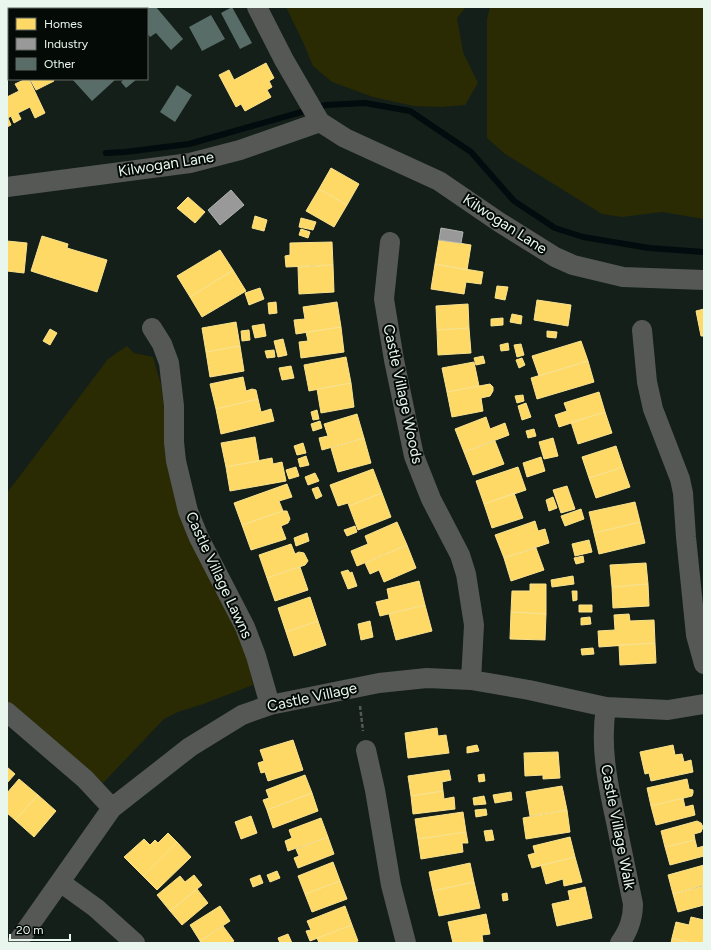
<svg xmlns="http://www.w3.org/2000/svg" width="711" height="950" font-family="Figtree,sans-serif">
<rect width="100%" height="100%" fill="#141f19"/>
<path fill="#2a2b03" d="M 286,7 L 466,7 L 457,18 L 463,52 L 478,83 L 465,105 L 441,107 L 414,106 L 373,97 L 332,82 L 313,66 L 303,42 Z
M 490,7 L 704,7 L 704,219 L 662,212 L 622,217 L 602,214 L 505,154 L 487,138 L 487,19 Z
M 127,346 L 134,353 L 153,357 L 161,385 L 164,408 L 228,613 L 247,657 L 253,685 L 203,704 L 178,712 L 164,719 L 103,783 L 48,735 L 7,702 L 7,493 L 108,359 Z"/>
<path fill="#ffd966" stroke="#f8e28e" d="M 266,63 L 274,78 L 269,81 L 272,87 L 267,90 L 271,97 L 245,111 L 241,104 L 236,107 L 219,75 L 229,70 L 234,80 Z
M 26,79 L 29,79 L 45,113 L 35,118 L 30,107 L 18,113 L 21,119 L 14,123 L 11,116 L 8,118 L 11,125 L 7,127 L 7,97 L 19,91 L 15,84 Z
M 30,79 L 53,79 L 54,81 L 36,90 Z
M 331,168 L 359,184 L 347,205 L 319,189 Z
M 319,189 L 347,205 L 334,227 L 306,211 Z
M 188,197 L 205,212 L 195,223 L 177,208 Z
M 255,216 L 267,220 L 264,231 L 252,228 Z
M 301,218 L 316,222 L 313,230 L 299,227 Z
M 301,229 L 310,232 L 308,238 L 299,235 Z
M 42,236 L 68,244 L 67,248 L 107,260 L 97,292 L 31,271 Z
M 439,240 L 471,245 L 467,270 L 435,264 Z
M 7,241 L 27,243 L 24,273 L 7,271 Z
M 332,242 L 333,265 L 286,267 L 285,256 L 290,255 L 290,243 Z
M 220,250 L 233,270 L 190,297 L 177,276 Z
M 435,264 L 483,272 L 481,284 L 466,282 L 464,294 L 431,289 Z
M 333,265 L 334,292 L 299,294 L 298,267 Z
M 233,270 L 246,291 L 202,317 L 190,297 Z
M 497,286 L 508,287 L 505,300 L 495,298 Z
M 260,288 L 264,299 L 249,305 L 245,293 Z
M 537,300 L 571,305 L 568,326 L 534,320 Z
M 276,302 L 277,313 L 269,314 L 268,303 Z
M 337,302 L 341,327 L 296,334 L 294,320 L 305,319 L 303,307 Z
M 468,304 L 469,328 L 437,330 L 436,306 Z
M 704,309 L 704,336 L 701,336 L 696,311 Z
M 512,314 L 522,316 L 521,324 L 510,322 Z
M 503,318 L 503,325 L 491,326 L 491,319 Z
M 236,322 L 240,346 L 206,352 L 202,328 Z
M 264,324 L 266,336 L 255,338 L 252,326 Z
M 341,327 L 344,352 L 301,358 L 299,342 L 308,341 L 306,332 Z
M 469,328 L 471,353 L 438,355 L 437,330 Z
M 50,329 L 57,333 L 50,345 L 43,341 Z
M 249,330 L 250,340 L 242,341 L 241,331 Z
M 547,331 L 557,332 L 556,338 L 547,337 Z
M 283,339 L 287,355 L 278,357 L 274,341 Z
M 581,341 L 588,361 L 539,376 L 532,356 Z
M 508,343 L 509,350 L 501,351 L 500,345 Z
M 521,344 L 524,355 L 517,357 L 514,345 Z
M 240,346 L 244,371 L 210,377 L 206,352 Z
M 274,350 L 275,357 L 267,358 L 265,351 Z
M 483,356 L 485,363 L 476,365 L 474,358 Z
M 346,357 L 351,383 L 309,391 L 304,365 Z
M 522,358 L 525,365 L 519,368 L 516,360 Z
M 588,361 L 594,382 L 537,399 L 531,378 Z
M 474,362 L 479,386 L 447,392 L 442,368 Z
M 291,366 L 294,378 L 282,380 L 279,368 Z
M 243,377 L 246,391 L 252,389 L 256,390 L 258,399 L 216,409 L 210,384 Z
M 351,383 L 354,407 L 321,413 L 317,389 Z
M 490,384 L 493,387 L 493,391 L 490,396 L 481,398 L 483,411 L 452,417 L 447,392 Z
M 599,392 L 605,412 L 559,427 L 555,415 L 567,411 L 564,403 Z
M 523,395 L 524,401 L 517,403 L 515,396 Z
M 258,399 L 261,412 L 271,409 L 274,421 L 221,434 L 216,409 Z
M 526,403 L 531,417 L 522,420 L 518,406 Z
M 317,410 L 319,419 L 313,420 L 311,412 Z
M 605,412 L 612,433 L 578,444 L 571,422 Z
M 357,414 L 364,438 L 322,450 L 319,438 L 328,436 L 324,424 Z
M 486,417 L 490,429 L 505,423 L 509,435 L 464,452 L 455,429 Z
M 320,421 L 322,428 L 313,431 L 311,424 Z
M 534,429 L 536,436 L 528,438 L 526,431 Z
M 255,437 L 259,461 L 226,467 L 221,443 Z
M 364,438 L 371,463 L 338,472 L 331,448 Z
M 553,438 L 558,456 L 544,459 L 539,442 Z
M 495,441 L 504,464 L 473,475 L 464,452 Z
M 303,443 L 306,453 L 297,455 L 294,446 Z
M 616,446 L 623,467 L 589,478 L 582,457 Z
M 306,456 L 309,465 L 300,467 L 298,459 Z
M 541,457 L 545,471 L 527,477 L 523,463 Z
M 272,458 L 273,464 L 282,462 L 286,481 L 230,491 L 226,467 Z
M 296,467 L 299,476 L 289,479 L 286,470 Z
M 518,467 L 526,490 L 484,504 L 476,481 Z
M 623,467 L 630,487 L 596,498 L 589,478 Z
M 373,469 L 382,493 L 349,506 L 348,503 L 338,506 L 330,485 Z
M 315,473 L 319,481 L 308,485 L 305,477 Z
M 287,484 L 292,497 L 279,501 L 283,511 L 242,525 L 234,503 Z
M 567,486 L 575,509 L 561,513 L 553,490 Z
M 318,487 L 322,496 L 316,499 L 312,489 Z
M 382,493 L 391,517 L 358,530 L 349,506 Z
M 514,493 L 523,518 L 492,528 L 484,504 Z
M 553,497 L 557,508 L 549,511 L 546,500 Z
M 635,502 L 640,522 L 594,533 L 589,512 Z
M 581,509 L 584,519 L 565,526 L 561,516 Z
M 283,511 L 287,511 L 290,519 L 288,523 L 281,526 L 286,539 L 251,550 L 242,525 Z
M 535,521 L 538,531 L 545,529 L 549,543 L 504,558 L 495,535 Z
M 397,522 L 407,545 L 357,566 L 351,551 L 368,544 L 365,536 Z
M 640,522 L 645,543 L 599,554 L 594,533 Z
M 355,526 L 357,532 L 347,536 L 344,530 Z
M 307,533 L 309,541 L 296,546 L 294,538 Z
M 589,540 L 592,552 L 575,556 L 572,544 Z
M 291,544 L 295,554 L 299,552 L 304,553 L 308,561 L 305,565 L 267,578 L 259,555 Z
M 407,545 L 416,568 L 384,582 L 379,570 L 370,574 L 365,563 Z
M 536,548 L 544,570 L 511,581 L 504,558 Z
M 583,556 L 584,562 L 576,564 L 574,558 Z
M 646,563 L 648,584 L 612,587 L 610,565 Z
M 300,567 L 308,590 L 275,601 L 267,578 Z
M 348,570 L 350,573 L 352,572 L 357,586 L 348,589 L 341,572 Z
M 573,576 L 574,584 L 552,587 L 551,580 Z
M 419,581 L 425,605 L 380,616 L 376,602 L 389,599 L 387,589 Z
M 530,584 L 546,584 L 546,614 L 511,612 L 512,591 L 530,591 Z
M 648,584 L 649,606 L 613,608 L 612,587 Z
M 572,591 L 577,591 L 577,600 L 573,601 Z
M 310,597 L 318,621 L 286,632 L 278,608 Z
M 425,605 L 432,631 L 396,640 L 389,614 Z
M 579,605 L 592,605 L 592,612 L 579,612 Z
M 511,612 L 546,614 L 545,640 L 510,639 Z
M 629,614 L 630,621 L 654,620 L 655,643 L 599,647 L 598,631 L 615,630 L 614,615 Z
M 590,617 L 591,624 L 581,625 L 581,618 Z
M 318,621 L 326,645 L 294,656 L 286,632 Z
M 370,621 L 373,637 L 361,640 L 358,624 Z
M 655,643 L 656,663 L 620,665 L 619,645 Z
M 593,648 L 594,654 L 582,655 L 581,649 Z
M 437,728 L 438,736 L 446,735 L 449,753 L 408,758 L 405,733 Z
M 293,740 L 303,770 L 268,781 L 265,772 L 261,773 L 258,763 L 264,761 L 260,750 Z
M 477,745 L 479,751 L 467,753 L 467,747 Z
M 673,745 L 675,755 L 682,754 L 684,762 L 691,760 L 693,772 L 651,781 L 649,773 L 645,774 L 640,752 Z
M 558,752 L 560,778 L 543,779 L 543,775 L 525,776 L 524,753 Z
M 7,767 L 15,774 L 7,783 Z
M 449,770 L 451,780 L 442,782 L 443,791 L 411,796 L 408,776 Z
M 484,774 L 485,781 L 479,782 L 478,775 Z
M 305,775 L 312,793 L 267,810 L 263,800 L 269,798 L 266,790 Z
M 19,779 L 38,795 L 15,820 L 7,813 L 7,793 Z
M 687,779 L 689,789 L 693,790 L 693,793 L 692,796 L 651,806 L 647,788 Z
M 562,786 L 567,810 L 530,816 L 526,792 Z
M 443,791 L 444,799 L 454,797 L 455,809 L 413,814 L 411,796 Z
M 511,792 L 512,800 L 495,803 L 493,795 Z
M 312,793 L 318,811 L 273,828 L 267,810 Z
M 38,795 L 56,811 L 34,837 L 15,820 Z
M 484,796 L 486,804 L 474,805 L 473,798 Z
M 683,798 L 685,807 L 693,805 L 695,815 L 656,825 L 651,806 Z
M 486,809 L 487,815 L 476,817 L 475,810 Z
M 567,810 L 570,832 L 526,839 L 523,818 Z
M 463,812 L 466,832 L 418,839 L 415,819 Z
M 251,816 L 257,833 L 241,839 L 235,822 Z
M 321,818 L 328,837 L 288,851 L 285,841 L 292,838 L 289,830 Z
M 697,821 L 701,823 L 703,827 L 701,832 L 694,834 L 695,840 L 665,847 L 661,831 Z
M 492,830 L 494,840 L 486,841 L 484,831 Z
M 466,832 L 468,843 L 462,843 L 463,852 L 421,859 L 418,839 Z
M 168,833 L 177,842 L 143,876 L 124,857 L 144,839 L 150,845 L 155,840 L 158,843 Z
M 328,837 L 334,854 L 298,868 L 294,858 L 299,856 L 296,849 Z
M 570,837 L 575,857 L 532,868 L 528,855 L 535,853 L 533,846 Z
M 695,840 L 697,848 L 704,846 L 704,856 L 670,865 L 665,847 Z
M 177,842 L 191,857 L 157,890 L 143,876 Z
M 575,857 L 582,882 L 564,886 L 563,879 L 546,884 L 541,865 Z
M 333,862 L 340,881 L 305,894 L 298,876 Z
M 470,863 L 474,882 L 433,891 L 429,872 Z
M 704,865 L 704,885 L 673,894 L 668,875 Z
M 277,871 L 280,878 L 270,882 L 267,875 Z
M 194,875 L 202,885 L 170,911 L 157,895 L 180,876 L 185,882 Z
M 260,875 L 263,883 L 253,887 L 250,879 Z
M 340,881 L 347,899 L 312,912 L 305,894 Z
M 474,882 L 480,908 L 439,916 L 433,891 Z
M 704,886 L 704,905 L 678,912 L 673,894 Z
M 585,887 L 592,918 L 557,926 L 552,904 L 570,900 L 568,891 Z
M 197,889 L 208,903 L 182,925 L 170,911 Z
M 507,893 L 508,900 L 503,901 L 502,894 Z
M 220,906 L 230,921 L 200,941 L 190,925 Z
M 345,906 L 352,925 L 310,941 L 306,931 L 311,930 L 307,921 Z
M 486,914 L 490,934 L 482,935 L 483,942 L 453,943 L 448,922 Z
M 691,917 L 704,920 L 704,943 L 691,943 L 672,938 L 676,922 L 689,925 Z
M 352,925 L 358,941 L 354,943 L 319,943 L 317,938 Z
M 223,926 L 234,941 L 230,943 L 201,943 L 200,941 Z
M 288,934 L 292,943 L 280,943 L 278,938 Z
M 672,938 L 691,943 L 671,943 Z"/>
<path fill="#999" stroke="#b1b5b2" d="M 231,190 L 244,205 L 220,225 L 208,210 Z
M 441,228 L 463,232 L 461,243 L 439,240 Z"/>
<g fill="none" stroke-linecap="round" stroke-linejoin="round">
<path stroke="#020b0d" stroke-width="6" d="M 106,153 L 125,152 L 189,144 L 326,105 L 365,103 L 410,111 L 471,152 L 514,201 L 555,228 L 583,237 L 649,248 L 704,252"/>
</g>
<path fill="#596d68" d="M 8,7 L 61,7 L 61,9 L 8,9 Z
M 133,7 L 156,7 L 183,39 L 171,50 L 156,33 L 150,37 L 147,33 L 147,9 L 135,9 Z
M 232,7 L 252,43 L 240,49 L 221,13 Z
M 211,15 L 225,39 L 202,51 L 189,27 Z
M 72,79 L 116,79 L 92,101 Z
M 124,79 L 137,79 L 126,88 L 121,82 Z
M 177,85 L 192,95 L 175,122 L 160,112 Z"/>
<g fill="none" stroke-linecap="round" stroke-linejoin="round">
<path stroke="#555a55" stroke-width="2.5" stroke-dasharray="4 2" stroke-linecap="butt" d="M 360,706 L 363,731"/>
<path stroke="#555854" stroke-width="20" d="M 257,7 L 284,60 L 320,122 L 345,138 L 439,181 L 499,222 L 555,257 L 573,265 L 623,277 L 704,280
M 7,187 L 190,163 L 240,150 L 320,122
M 390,242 L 384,299 L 394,360 L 414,456 L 431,499 L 460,555 L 466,574 L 474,625 L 471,680
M 152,328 L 162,344 L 169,363 L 174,406 L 174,442 L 176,461 L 188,511 L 199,538 L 245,627 L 256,656 L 270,705
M 642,330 L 647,382 L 653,409 L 680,479 L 683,493 L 686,537 L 696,635 L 704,664
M 606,707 C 600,745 607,780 615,817 C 621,846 627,875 633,904 C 633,919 629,930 620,943
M 7,712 L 85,779 L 112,808
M 366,750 L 375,790 L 391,885 L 406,943
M 60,882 L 96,908 L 135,943
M 17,943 L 112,808 L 190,747 L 242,715 L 270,705 L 379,683 L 427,678 L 471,680 L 529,690 L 606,707 L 668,710 L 704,704"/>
</g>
<g text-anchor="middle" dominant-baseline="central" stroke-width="4" stroke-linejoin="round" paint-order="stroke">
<g font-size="15" fill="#e9f6ed" stroke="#040b06">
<text transform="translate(166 164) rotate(-9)">Kilwogan Lane</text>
<text transform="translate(505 224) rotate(33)">Kilwogan Lane</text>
<text transform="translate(403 394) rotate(78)">Castle Village Woods</text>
<text transform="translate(219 575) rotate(65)">Castle Village Lawns</text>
<text transform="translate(312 697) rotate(-12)">Castle Village</text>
<text transform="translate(618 827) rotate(79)">Castle Village Walk</text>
</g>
</g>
<rect width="711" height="950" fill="none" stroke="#e9f6ed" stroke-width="16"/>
<rect x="8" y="8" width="140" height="72" fill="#040b06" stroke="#606962"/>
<rect x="16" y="18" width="20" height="12" fill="#ffd966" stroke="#606962"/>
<text x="44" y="28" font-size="12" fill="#e9f6ed">Homes</text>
<rect x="16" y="38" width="20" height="12" fill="#999999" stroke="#606962"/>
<text x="44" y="48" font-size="12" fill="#e9f6ed">Industry</text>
<rect x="16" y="58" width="20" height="12" fill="#596d68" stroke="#606962"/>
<text x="44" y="68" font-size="12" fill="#e9f6ed">Other</text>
<path d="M10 934v6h60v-6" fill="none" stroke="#e9f6ed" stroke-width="2"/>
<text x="16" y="934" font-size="12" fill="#e9f6ed" stroke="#040b06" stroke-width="3" paint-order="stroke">20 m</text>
</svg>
